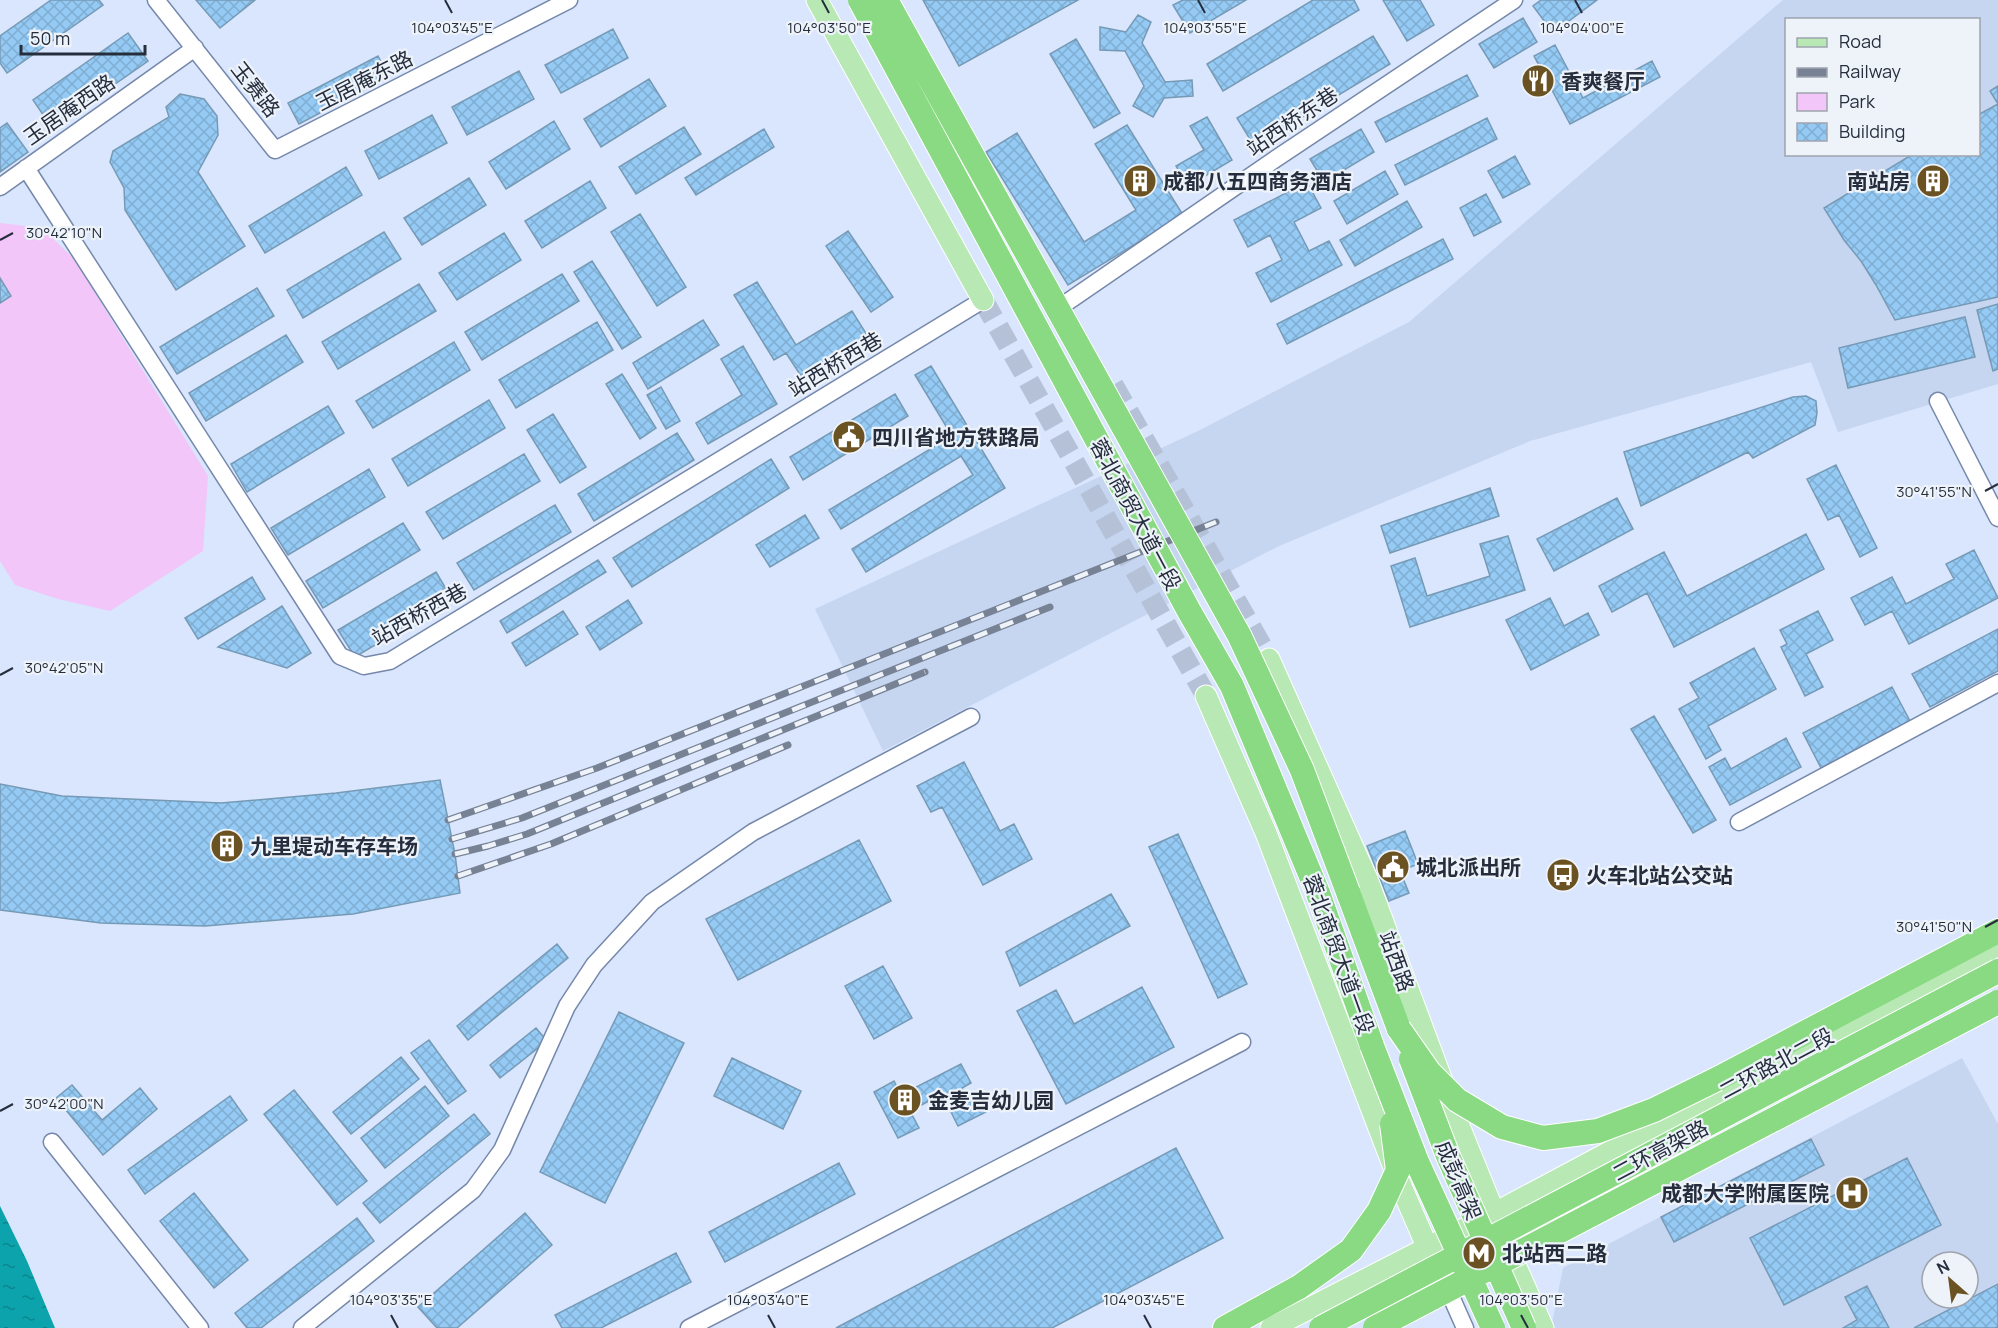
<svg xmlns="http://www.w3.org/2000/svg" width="1998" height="1328" font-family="Manrope,'Noto Sans SC',sans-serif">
<defs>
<pattern id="water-ripples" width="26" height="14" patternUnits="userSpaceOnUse" patternTransform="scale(1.5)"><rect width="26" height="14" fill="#0ca3ac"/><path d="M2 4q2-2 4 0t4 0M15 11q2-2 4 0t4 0" fill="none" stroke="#0c858d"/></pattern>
<pattern id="building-cross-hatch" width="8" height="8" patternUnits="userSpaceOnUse" patternTransform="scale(1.5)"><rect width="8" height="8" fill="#94caf4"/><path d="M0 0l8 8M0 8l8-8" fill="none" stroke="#7faed2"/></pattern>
</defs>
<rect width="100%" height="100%" fill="#d9e6fd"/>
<path fill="#c6d5f0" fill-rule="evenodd" d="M 1783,0 L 1998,0 L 1998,384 L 1838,432 L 1811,362 L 1530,441 L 1279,546 L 883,751 L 815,609 L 1198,431 L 1409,322 ZM 1786,20 L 1978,20 L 1978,154 L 1786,154 Z
M 1962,1058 L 1998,1124 L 1998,1328 L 1551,1328 L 1563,1268 ZM 1932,1262 L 1968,1262 L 1968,1298 L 1932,1298 Z"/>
<path fill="#f2c6f8" d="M 0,223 L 42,228 L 74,259 L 208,476 L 203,551 L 110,611 L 58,599 L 15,585 L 0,561 Z"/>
<path fill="url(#water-ripples)" d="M 0,1206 L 27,1261 L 55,1328 L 0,1328 Z"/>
<path fill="url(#building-cross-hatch)" stroke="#769ab6" stroke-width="1.5" d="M 51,0 L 99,0 L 103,5 L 7,73 L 0,63 L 0,36 Z
M 196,0 L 255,0 L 220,28 Z
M 923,0 L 1078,0 L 959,66 Z
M 1183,0 L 1246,0 L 1190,33 L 1173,5 Z
M 1313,0 L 1354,0 L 1359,10 L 1223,91 L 1207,64 Z
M 1383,0 L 1420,0 L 1434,25 L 1407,41 Z
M 1541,0 L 1597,0 L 1553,33 L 1533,6 Z
M 1138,15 L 1151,22 L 1142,43 L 1165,82 L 1192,80 L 1193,96 L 1164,98 L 1153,117 L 1133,106 L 1144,86 L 1125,51 L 1100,50 L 1100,27 L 1126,32 Z
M 1523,18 L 1537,42 L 1494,68 L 1479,44 Z
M 613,29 L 628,58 L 561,93 L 545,65 Z
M 128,33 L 148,61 L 52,128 L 33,100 Z
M 1373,36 L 1390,64 L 1254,146 L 1237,118 Z
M 1076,39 L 1120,113 L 1094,128 L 1050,54 Z
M 1555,45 L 1583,98 L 1652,61 L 1660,77 L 1570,124 L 1534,56 Z
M 378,56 L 389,77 L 299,124 L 288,103 Z
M 519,71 L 534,99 L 467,135 L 452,107 Z
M 1467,75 L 1478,96 L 1386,142 L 1375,122 Z
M 649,79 L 666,106 L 601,147 L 584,119 Z
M 1998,86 L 1998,297 L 1895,320 L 1876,285 L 1861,261 L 1844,240 L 1824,208 L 1913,154 L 1978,154 L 1978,115 L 1998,104 L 1990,91 Z
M 180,94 L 204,99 L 217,116 L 218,135 L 198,172 L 245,246 L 176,290 L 125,210 L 124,188 L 110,162 L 113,151 L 169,117 L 166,107 Z
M 432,115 L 447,143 L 379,179 L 365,151 Z
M 1207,117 L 1232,160 L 1188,186 L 1176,166 L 1204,150 L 1190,126 Z
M 1487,118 L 1497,139 L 1405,185 L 1395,165 Z
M 554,121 L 570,149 L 506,189 L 489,162 Z
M 7,123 L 28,152 L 0,172 L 0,128 Z
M 1127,125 L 1183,215 L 1068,285 L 986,152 L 1017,133 L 1084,242 L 1136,210 L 1095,144 Z
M 684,127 L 701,154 L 636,194 L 619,167 Z
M 764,129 L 774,147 L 696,195 L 685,178 Z
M 1361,129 L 1374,152 L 1324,182 L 1310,159 Z
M 1515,156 L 1530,184 L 1503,198 L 1488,171 Z
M 346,167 L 362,195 L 265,253 L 249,226 Z
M 1385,171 L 1398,194 L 1347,224 L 1334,201 Z
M 469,178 L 486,205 L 422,245 L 404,218 Z
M 590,181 L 606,208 L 542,248 L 525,221 Z
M 1307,182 L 1321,208 L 1294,222 L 1309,251 L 1329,241 L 1342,265 L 1271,302 L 1256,273 L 1282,260 L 1270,235 L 1248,247 L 1234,220 Z
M 1486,194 L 1501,222 L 1474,236 L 1460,208 Z
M 1407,201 L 1422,227 L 1355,266 L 1340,240 Z
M 640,214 L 686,287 L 657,306 L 611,232 Z
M 848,231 L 893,297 L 871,312 L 826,246 Z
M 384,232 L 401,259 L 303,318 L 287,290 Z
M 504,233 L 521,260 L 457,300 L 439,273 Z
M 1443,239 L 1453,259 L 1287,344 L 1277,324 Z
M 592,261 L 641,337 L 622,349 L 574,272 Z
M 562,274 L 579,301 L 482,360 L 465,332 Z
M 0,278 L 11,296 L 0,303 Z
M 757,282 L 796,345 L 852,311 L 867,335 L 801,376 L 786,353 L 774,360 L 734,295 Z
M 419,284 L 436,311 L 338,369 L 322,342 Z
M 257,288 L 274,316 L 177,374 L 160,347 Z
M 1998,304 L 1998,369 L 1993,371 L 1977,310 Z
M 1965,317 L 1975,357 L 1848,388 L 1839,348 Z
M 703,320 L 719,345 L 648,389 L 633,363 Z
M 597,322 L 613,350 L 516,408 L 499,380 Z
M 286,335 L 303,362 L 206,421 L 189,393 Z
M 454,342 L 470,370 L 373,428 L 356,401 Z
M 743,346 L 777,404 L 708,444 L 696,423 L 742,395 L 721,359 Z
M 931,366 L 1005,488 L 866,572 L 852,549 L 973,475 L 961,456 L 841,529 L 829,510 L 952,436 L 915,375 Z
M 622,374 L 656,428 L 640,439 L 606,384 Z
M 661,387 L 680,421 L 666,429 L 647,395 Z
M 895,394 L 908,416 L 803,480 L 790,457 Z
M 1806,396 L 1816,401 L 1817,413 L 1815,425 L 1753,458 L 1748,452 L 1641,506 L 1624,452 L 1793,397 Z
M 489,400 L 505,428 L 408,486 L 392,459 Z
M 328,406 L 344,433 L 247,492 L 231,464 Z
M 553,414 L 586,467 L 560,483 L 527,430 Z
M 677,433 L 694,460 L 594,521 L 578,494 Z
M 524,454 L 540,481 L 443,539 L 426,512 Z
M 771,459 L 789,488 L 632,587 L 613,558 Z
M 1836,465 L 1877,548 L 1860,557 L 1839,515 L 1828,520 L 1807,479 Z
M 369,469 L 385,497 L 288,555 L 271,528 Z
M 1490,488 L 1499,516 L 1390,553 L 1381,526 Z
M 1617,498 L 1633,529 L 1554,571 L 1537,539 Z
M 555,505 L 571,532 L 474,590 L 457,563 Z
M 805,515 L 819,538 L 770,567 L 756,545 Z
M 403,523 L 420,550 L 323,608 L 306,581 Z
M 1806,534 L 1824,569 L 1674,647 L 1647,593 L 1612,612 L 1599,586 L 1664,552 L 1687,596 Z
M 1508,536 L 1525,590 L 1410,627 L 1391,566 L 1415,558 L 1427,596 L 1490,576 L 1480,544 Z
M 1974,550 L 1998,598 L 1909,644 L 1892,611 L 1865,625 L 1851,598 L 1892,577 L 1906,604 L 1954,579 L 1946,564 Z
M 598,560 L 606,572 L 507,633 L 500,621 Z
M 436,572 L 452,599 L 355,657 L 338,630 Z
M 252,577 L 265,599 L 198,639 L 185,618 Z
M 1550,598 L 1564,626 L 1588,613 L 1599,635 L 1531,670 L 1506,620 Z
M 628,600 L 642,623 L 600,650 L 586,627 Z
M 282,606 L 311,653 L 287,668 L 218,647 Z
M 563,611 L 578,634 L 526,666 L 512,643 Z
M 1818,611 L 1833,640 L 1806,654 L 1823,687 L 1805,696 L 1781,647 L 1787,644 L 1780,630 Z
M 1998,629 L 1998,671 L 1930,707 L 1912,674 Z
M 1754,648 L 1776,689 L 1708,726 L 1721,750 L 1706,759 L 1679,709 L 1699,698 L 1690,683 Z
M 1892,687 L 1910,721 L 1821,768 L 1803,733 Z
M 1654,716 L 1716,820 L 1693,833 L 1631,729 Z
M 1786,738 L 1801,767 L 1730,805 L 1709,767 L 1725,758 L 1731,769 Z
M 964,762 L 1000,831 L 1014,824 L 1032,859 L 983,885 L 942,807 L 931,812 L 917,786 Z
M 440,780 L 455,854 L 460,893 L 353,914 L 205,926 L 101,923 L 0,910 L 0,784 L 62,796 L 221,803 L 336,793 Z
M 1405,831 L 1418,864 L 1400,871 L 1409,893 L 1389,901 L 1367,846 Z
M 1178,834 L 1247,984 L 1218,998 L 1149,847 Z
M 859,840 L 891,901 L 738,980 L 706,919 Z
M 1111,894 L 1130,926 L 1020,986 L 1006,952 Z
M 557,944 L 568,958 L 468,1040 L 457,1026 Z
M 883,966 L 912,1018 L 874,1039 L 845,986 Z
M 1142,987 L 1174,1047 L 1066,1104 L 1017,1011 L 1056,990 L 1074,1024 Z
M 619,1012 L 684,1043 L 605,1203 L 540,1172 Z
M 536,1028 L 547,1041 L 500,1078 L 490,1065 Z
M 429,1040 L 466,1091 L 448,1104 L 411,1053 Z
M 401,1057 L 419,1079 L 351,1134 L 333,1112 Z
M 732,1058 L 801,1091 L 783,1129 L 714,1096 Z
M 961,1064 L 971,1083 L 962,1088 L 969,1102 L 978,1097 L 986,1112 L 958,1126 L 942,1094 L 910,1111 L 919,1128 L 898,1138 L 874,1092 L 894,1081 L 901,1095 Z
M 72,1085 L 102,1120 L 140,1088 L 157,1109 L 103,1155 L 56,1098 Z
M 425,1086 L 449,1116 L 385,1168 L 361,1138 Z
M 294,1090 L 367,1181 L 337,1205 L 264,1114 Z
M 230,1096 L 247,1120 L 145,1194 L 128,1170 Z
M 474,1114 L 490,1134 L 380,1223 L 363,1203 Z
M 1811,1139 L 1824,1165 L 1674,1242 L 1661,1217 Z
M 1176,1148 L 1223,1238 L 1052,1328 L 836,1328 Z
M 1907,1158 L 1941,1225 L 1784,1305 L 1750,1238 Z
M 839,1163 L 855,1194 L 725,1262 L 709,1232 Z
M 194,1193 L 248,1260 L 214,1288 L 160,1221 Z
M 525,1213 L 552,1245 L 457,1328 L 437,1328 L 418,1307 Z
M 357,1218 L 374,1241 L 261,1328 L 247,1328 L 235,1313 Z
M 676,1253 L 691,1282 L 601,1328 L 562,1328 L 555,1315 Z
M 1998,1284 L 1998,1327 L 1995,1328 L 1914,1328 Z
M 1867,1286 L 1889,1328 L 1843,1328 L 1857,1320 L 1845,1297 Z"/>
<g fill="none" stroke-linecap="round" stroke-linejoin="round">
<path stroke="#b5c1d7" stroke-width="21" stroke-dasharray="21 10" stroke-linecap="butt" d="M 983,300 L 1206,696
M 1113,385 L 1269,659"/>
<g stroke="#7588ab" stroke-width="19">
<path id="minor" d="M 156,0 L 275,150 L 569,0
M 26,168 L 340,656 L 364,666 L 390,661 L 983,300
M 0,187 L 195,48
M 1066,303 L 1274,160 L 1514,0
M 1938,401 L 1998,518
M 1739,822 L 1998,683
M 52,1142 L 200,1328
M 1453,1301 L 1465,1328
M 302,1328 L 473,1190 L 502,1150 L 567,1006 L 594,965 L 652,902 L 753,832 L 971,717
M 689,1328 L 1242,1042"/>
</g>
<g stroke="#fff" stroke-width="23">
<path id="major" d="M 817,0 L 983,300
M 1269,659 L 1367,879 L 1457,1121 L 1516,1267 L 1543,1328
M 1206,696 L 1266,833 L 1403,1191 L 1433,1260
M 1271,1328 L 1495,1213 L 1998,945"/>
</g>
<g stroke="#fff" stroke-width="26">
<path id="highway" d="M 1348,892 L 1399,1029
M 1318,893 L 1372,1046
M 1717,1079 L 1998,931
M 1225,1328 L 1299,1287"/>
</g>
<use href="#minor" stroke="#fff" stroke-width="16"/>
<use href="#major" stroke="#b8e9b4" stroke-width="21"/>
<use href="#highway" stroke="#89da82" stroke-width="24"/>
<g stroke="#788295" stroke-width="7">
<path id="rail" d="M 448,820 L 597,768 L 1216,522
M 452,839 L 522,818 L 1050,607
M 455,854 L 488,846 L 527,834 L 925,672
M 458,876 L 551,844 L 788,745"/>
</g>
<use href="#rail" stroke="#eef3fa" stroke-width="4.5" stroke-dasharray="14" stroke-linecap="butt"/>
<g stroke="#fff" stroke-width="26" stroke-linecap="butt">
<path id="highway-bridge" d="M 860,0 L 1189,611 L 1232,686 L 1318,893
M 886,0 L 1239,635 L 1302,770 L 1348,892
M 1399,1029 L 1429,1072 L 1457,1100 L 1502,1127 L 1543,1138 L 1598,1131 L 1654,1110 L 1717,1079
M 1372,1046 L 1417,1162 L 1493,1328
M 1411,1059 L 1448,1156 L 1524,1328
M 1299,1287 L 1351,1250 L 1379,1211 L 1398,1170 L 1392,1124
M 1321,1328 L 1998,971
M 1375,1328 L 1998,1002"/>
</g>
<use href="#highway-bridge" stroke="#89da82" stroke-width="24"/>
</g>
<path fill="none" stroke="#262e3d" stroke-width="2" d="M 445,0 L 452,13M 822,0 L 829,13M 1198,0 L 1205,13M 1575,0 L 1582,13M 0,240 L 13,233M 1985,491 L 1998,484M 0,675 L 13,668M 1985,927 L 1998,920M 0,1111 L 13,1104M 391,1315 L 398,1328M 768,1315 L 775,1328M 1144,1315 L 1151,1328M 1521,1315 L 1528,1328"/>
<defs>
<g id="restaurant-disc" transform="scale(1.725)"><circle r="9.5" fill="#6a5222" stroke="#eef3fa"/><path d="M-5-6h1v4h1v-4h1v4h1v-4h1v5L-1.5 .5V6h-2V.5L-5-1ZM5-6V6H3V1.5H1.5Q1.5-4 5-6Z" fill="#fff"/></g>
<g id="building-disc" transform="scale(1.725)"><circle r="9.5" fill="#6a5222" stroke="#eef3fa"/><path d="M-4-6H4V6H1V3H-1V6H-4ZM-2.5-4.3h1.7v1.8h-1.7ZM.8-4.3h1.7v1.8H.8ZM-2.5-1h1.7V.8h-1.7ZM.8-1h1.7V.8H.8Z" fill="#fff"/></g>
<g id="civic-disc" transform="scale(1.725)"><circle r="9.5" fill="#6a5222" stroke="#eef3fa"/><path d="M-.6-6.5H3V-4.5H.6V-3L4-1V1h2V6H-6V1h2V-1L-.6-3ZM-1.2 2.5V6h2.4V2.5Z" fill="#fff"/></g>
<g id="bus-disc" transform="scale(1.725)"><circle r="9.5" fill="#6a5222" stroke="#eef3fa"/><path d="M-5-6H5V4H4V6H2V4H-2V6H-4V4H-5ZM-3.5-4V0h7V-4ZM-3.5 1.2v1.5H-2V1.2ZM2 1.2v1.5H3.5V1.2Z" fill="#fff"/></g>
<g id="hospital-disc" transform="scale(1.725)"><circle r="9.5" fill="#6a5222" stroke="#eef3fa"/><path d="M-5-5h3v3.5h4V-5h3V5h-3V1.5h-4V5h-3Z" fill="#fff"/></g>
<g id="metro-disc" transform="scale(1.725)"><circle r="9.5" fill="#6a5222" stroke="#eef3fa"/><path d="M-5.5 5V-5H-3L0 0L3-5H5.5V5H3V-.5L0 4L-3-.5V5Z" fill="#fff"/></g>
</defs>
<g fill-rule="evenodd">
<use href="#restaurant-disc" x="1538" y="81"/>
<use href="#building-disc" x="1140" y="181"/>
<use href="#building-disc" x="1933" y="181"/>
<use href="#civic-disc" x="849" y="437"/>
<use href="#building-disc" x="227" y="846"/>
<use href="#civic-disc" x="1393" y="867"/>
<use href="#bus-disc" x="1563" y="875"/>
<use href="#building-disc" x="905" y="1100"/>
<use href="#hospital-disc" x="1852" y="1193"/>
<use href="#metro-disc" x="1479" y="1253"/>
</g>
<g text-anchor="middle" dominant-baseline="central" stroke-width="4.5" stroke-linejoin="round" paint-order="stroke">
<g font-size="21" fill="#262e3d" stroke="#eef3fa">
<text transform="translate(364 80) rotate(-27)">玉居庵东路</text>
<text transform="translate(256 89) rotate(52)">玉赛路</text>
<text transform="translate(69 109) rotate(-35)">玉居庵西路</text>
<text transform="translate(1292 121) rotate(-34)">站西桥东巷</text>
<text transform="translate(835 364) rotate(-31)">站西桥西巷</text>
<text transform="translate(1136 514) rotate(62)">蓉北商贸大道一段</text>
<text transform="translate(419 614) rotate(-29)">站西桥西巷</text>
<text transform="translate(1339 954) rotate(70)">蓉北商贸大道一段</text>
<text transform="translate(1397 961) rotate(70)">站西路</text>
<text transform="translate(1776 1063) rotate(-28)">二环路北二段</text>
<text transform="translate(1660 1150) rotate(-28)">二环高架路</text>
<text transform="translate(1459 1180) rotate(67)">成彭高架</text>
</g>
<g font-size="21" font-weight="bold" fill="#262e3d" stroke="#eef3fa" text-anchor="start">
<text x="1561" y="81">香爽餐厅</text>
<text x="1163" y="181">成都八五四商务酒店</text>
<text x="1910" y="181" text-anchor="end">南站房</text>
<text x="872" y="437">四川省地方铁路局</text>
<text x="250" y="846">九里堤动车存车场</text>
<text x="1416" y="867">城北派出所</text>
<text x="1586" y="875">火车北站公交站</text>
<text x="928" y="1100">金麦吉幼儿园</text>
<text x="1829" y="1193" text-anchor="end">成都大学附属医院</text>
<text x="1502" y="1253">北站西二路</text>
</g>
</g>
<g font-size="15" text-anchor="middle" fill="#262e3d" stroke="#eef3fa" stroke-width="4.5" stroke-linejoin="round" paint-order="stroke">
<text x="452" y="33">104°03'45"E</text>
<text x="829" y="33">104°03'50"E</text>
<text x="1205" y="33">104°03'55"E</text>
<text x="1582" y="33">104°04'00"E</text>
<text x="64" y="238">30°42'10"N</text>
<text x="1934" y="497">30°41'55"N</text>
<text x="64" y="673">30°42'05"N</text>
<text x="1934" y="932">30°41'50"N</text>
<text x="64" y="1109">30°42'00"N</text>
<text x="391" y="1305">104°03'35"E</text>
<text x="768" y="1305">104°03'40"E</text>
<text x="1144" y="1305">104°03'45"E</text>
<text x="1521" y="1305">104°03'50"E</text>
</g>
<rect x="1785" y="18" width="195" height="138" fill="#eef3fa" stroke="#9ea4ae" stroke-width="1.5"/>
<rect x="1797" y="38" width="30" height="9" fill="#b8e9b4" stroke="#9ea4ae" stroke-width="1.5"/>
<text x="1839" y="48" font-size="18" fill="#262e3d">Road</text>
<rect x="1797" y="68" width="30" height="9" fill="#788295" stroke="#9ea4ae" stroke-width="1.5"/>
<text x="1839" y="78" font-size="18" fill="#262e3d">Railway</text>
<rect x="1797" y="93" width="30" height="18" fill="#f2c6f8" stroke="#9ea4ae" stroke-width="1.5"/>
<text x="1839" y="108" font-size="18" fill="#262e3d">Park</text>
<rect x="1797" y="123" width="30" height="18" fill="url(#building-cross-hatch)" stroke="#9ea4ae" stroke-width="1.5"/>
<text x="1839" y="138" font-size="18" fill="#262e3d">Building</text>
<g transform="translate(1950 1280) rotate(332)"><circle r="28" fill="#eef3fa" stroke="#9ea4ae" stroke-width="1.5"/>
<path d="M0-4.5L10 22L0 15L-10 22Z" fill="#6a5222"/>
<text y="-9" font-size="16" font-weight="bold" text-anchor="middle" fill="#262e3d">N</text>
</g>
<path d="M21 45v9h124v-9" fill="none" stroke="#262e3d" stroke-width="3"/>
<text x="30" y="45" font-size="18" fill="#262e3d" stroke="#eef3fa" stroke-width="4.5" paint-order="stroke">50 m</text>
</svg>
